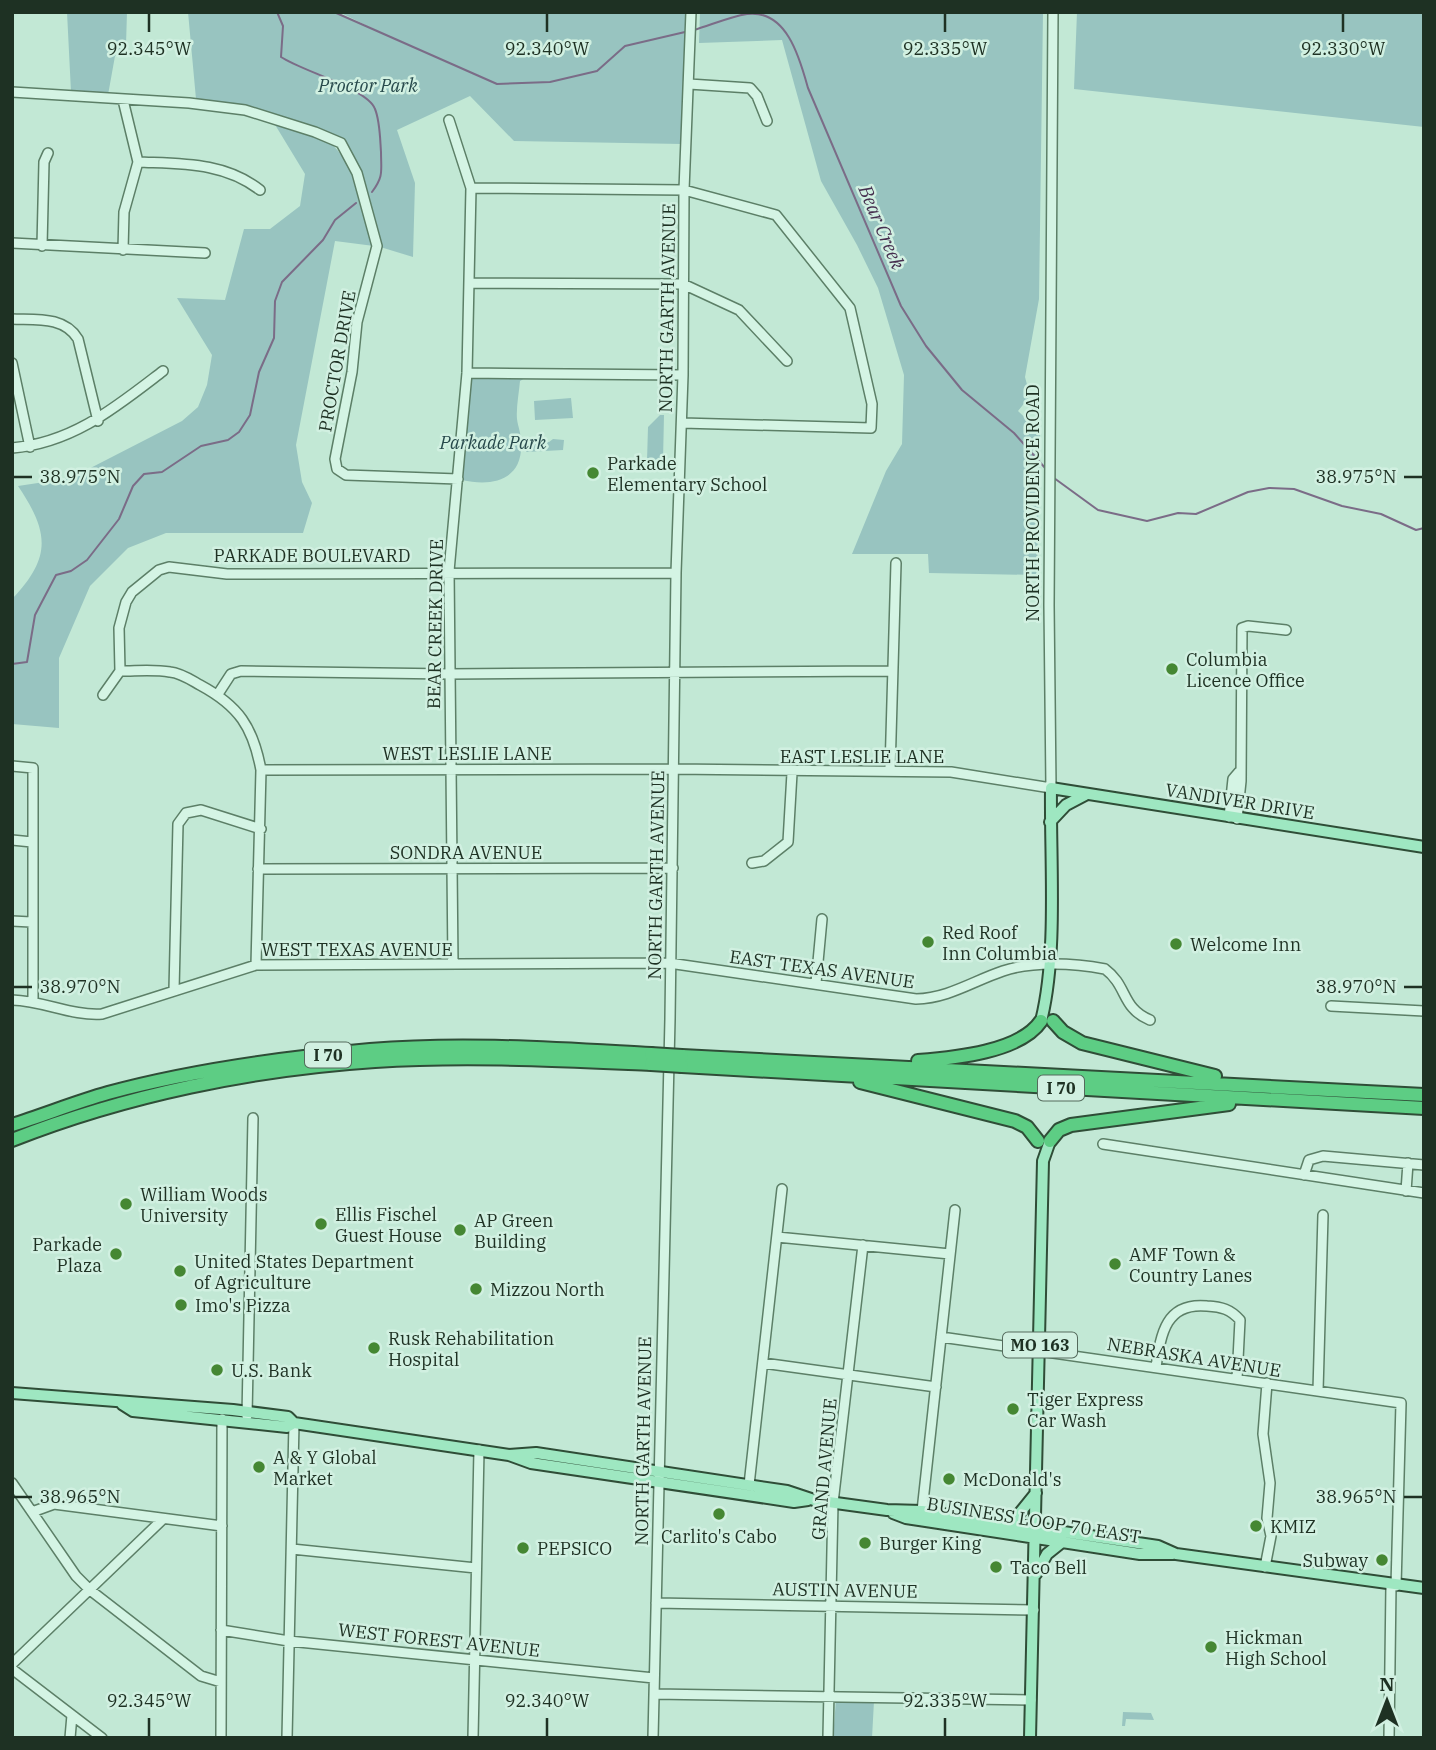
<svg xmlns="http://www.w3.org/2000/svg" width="1436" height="1750" font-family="'IBM Plex Serif',serif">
<rect width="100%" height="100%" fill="#c2e8d5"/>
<path fill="#98c4c0" d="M 67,12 L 127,12 L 126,45 L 115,56 L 108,95 L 71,92 Z
M 188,12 L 334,12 L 386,35 L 339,12 L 686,12 L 682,144 L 514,141 L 470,96 L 397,130 L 415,183 L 413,257 L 377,246 L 376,221 L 341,143 L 241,106 L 196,99 Z
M 700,12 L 1043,12 L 1039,299 L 1025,377 L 1030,396 L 1018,411 L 1040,432 L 1037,575 L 929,573 L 928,554 L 852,554 L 886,471 L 902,444 L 904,375 L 878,288 L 857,245 L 821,181 L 782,40 L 699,43 Z
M 1077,12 L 1424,12 L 1424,127 L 1074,89 Z
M 274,123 C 291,129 312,132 327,141 C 351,154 369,219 374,246 L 335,241 L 296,445 L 302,482 L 312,503 L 303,533 L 166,533 L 128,548 L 90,586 L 59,658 L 59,728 L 12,724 L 12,599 C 52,557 49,532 18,486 L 71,478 L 182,421 L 198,407 L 207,385 L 212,355 L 177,298 L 225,300 L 244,229 L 270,229 L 300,206 L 305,174 Z
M 468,376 L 527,377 L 520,381 C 519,393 516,408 517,419 C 518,427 521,433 521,441 C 524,480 493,487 462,480 Z
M 571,398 L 573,418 L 535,420 L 534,401 Z
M 660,415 L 664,415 L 663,461 L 647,461 L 648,427 Z
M 553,439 L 564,440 L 563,450 L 526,452 L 527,441 L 549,442 Z
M 836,1700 L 874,1701 L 872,1738 L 833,1738 Z
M 1123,1712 L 1151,1713 L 1154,1720 L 1126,1719 L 1125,1726 L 1122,1726 Z"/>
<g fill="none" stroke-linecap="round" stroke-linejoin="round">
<path stroke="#7b6c87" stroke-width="2" d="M 277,12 L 283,26 L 281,57 C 302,71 368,89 375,109 C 380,121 380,138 381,152 C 381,171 384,176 372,192
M 334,12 L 497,84 L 550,82 L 597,71 L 625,46 L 685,32
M 694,30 C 711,25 729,17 747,14 C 787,9 800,59 808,88 L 901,306 L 926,346 L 962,390 L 1014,433 L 1046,469
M 1054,478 L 1098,510 L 1147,521 L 1178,513 L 1196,514 L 1248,492 L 1269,488 L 1294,489 L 1342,506 L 1381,514 L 1416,530 L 1424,528
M 12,664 L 27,662 L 35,615 L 56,575 L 71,571 L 87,560 L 119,519 L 133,486 L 144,474 L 162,472 L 201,446 L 228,440 L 239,432 L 250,415 L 259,372 L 274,338 L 275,301 L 282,282 L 323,240 L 335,220 L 356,203"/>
<g stroke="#5c7f67" stroke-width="12">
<path id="minor" d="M 689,84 L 750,88 L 757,96 L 767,121
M 12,92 L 189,103 L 245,110 L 315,132 L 341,143 L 357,173 L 377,246 L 357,322 L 352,372 L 335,459 L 337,469 L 346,475 L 458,479
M 449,120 L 471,188 L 467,373 L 449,571 L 453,964
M 138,162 C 182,164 224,162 260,190
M 471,188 L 684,190 L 776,215 L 850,308 L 872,404 L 871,428 L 682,423
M 12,243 L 205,253
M 42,246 L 44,162 L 48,153
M 123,250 L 124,212 L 138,162 L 123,100
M 469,283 L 683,284 L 739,310 L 787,361
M 12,319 C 36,320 64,316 78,339 L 98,421
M 12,363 L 30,447
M 467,373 L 683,375
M 12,448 C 73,443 116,407 163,371
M 120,671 L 119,628 L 126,602 L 132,592 L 159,570 L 169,567 L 227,574 L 676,573
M 120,671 C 137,671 154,669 170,672 C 181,673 191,680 200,685 C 239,706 253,727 261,770 L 256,965
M 218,694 L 231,674 L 241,671 L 449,674 L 890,671
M 103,695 L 120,671
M 12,766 L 33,768 L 33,1001
M 261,770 L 673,769 L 951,772 L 1051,788 L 1049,605 L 1053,12
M 890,771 L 896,563
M 1229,817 L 1233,779 L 1239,772
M 1237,819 L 1241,781 L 1242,628 L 1248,626 L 1286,630
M 12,840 L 32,842
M 752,863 L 764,861 L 788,842 L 792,773
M 258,869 L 673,868
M 12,921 L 31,922
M 816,983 L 822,919
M 174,990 L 178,824 L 186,813 L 201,810 L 261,829
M 12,1000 C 45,1001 71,1016 102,1014 L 256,965 L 669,963 L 916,999 C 949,998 973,981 1003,971 C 1032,961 1074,963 1105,969 C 1128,986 1121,1008 1150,1020
M 1331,1006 L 1424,1011
M 1103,1144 L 1424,1193
M 1304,1175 L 1309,1160 L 1323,1156 L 1424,1165
M 1406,1191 L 1408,1163
M 777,1237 L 950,1254
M 941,1337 L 1401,1403 L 1396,1586
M 763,1363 L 936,1387
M 1156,1367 C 1161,1333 1166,1302 1207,1306 C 1222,1307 1230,1309 1240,1320 L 1237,1379
M 1318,1391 L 1323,1215
M 247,1416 L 253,1118
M 12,1483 L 76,1576 L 90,1590 L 201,1676 L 221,1682
M 749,1485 L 782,1189
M 922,1511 L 955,1210
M 32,1512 L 54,1504 L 222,1526
M 292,1549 L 476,1568
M 1265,1567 L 1271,1536 L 1267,1518 L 1270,1483 L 1263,1434 L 1267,1383
M 656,1603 L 1034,1610
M 221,1630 L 289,1641 L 654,1678
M 12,1664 L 163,1519
M 12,1669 L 102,1738
M 654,1694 L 1031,1700
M 70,1738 L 72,1715
M 221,1738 L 222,1419
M 287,1738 L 294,1423
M 473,1738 L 479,1450
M 653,1738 L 670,1019 L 676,573 L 683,375 L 684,190 L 691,12
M 828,1738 L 833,1503 L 863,1245
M 1389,1738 L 1391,1585"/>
</g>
<g stroke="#2f4d37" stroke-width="14">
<path id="major" d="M 1050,822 L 1066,805 L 1085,795
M 1041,1021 C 1058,954 1050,859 1051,788 L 1424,847
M 12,1393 L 233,1410 L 288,1417 L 294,1423
M 122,1404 L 133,1411 L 287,1427 L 294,1423 L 509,1455 L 531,1463 L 794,1502 L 808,1500
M 509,1455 L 536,1453 L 787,1491 L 814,1500 L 887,1510 L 922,1511 L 1158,1546 L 1176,1554 L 1424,1588
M 893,1513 L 906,1518 L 1140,1554 L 1173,1554
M 1010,1525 L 1036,1493
M 1036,1574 L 1047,1554 L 1062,1542
M 1030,1738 L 1043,1161 L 1050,1141"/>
</g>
<g stroke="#2f4d37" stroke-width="16">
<path id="highway" d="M 1053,1021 L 1063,1032 L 1082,1043 L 1215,1076
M 682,1056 L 1424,1095
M 918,1061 C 955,1058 1020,1052 1041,1021
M 682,1066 L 1424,1108
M 860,1082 L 1015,1121 L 1027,1127 L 1038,1141
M 12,1125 C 44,1115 76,1102 108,1093 C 193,1070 282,1058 370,1050 C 463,1042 558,1049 651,1054
M 12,1140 C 126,1095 253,1069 375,1061 C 466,1055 559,1060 651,1064
M 1050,1141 L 1059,1130 L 1071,1125 L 1229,1104"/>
</g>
<use href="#minor" stroke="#d4f4e4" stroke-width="9"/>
<use href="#major" stroke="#9ee7c1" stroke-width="10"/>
<use href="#highway" stroke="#5dcd84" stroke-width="12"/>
<g stroke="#2f4d37" stroke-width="16" stroke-linecap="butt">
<path id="highway-bridge" d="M 651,1054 L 682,1056
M 651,1064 L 682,1066"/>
</g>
<use href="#highway-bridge" stroke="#5dcd84" stroke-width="12"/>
</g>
<path fill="none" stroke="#1e3123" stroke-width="2.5" d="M 149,14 L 149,32M 547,14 L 547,32M 945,14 L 945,32M 1343,14 L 1343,32M 14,477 L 32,477M 1404,477 L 1422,477M 14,987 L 32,987M 1404,987 L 1422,987M 14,1497 L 32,1497M 1404,1497 L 1422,1497M 149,1718 L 149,1736M 547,1718 L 547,1736M 945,1718 L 945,1736"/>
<g fill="#458733" stroke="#d1f0e1" stroke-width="2.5">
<circle cx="593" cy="473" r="7"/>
<circle cx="1172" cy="669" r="7"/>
<circle cx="928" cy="942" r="7"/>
<circle cx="1176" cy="944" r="7"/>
<circle cx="126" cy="1204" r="7"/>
<circle cx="321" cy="1224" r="7"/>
<circle cx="460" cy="1230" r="7"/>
<circle cx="116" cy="1254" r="7"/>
<circle cx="1115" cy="1264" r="7"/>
<circle cx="180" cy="1271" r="7"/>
<circle cx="476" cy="1289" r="7"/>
<circle cx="181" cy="1305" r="7"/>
<circle cx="374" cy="1348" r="7"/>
<circle cx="217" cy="1370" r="7"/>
<circle cx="1013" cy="1409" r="7"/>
<circle cx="259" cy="1467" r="7"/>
<circle cx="949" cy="1479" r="7"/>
<circle cx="719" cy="1514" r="7"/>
<circle cx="1256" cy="1526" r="7"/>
<circle cx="865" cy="1543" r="7"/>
<circle cx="523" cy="1548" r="7"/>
<circle cx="1382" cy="1560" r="7"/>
<circle cx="996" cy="1567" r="7"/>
<circle cx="1211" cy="1647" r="7"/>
</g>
<g text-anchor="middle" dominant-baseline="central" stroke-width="5" stroke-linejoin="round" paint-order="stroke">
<g fill="#d1f0e1" stroke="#546a5c" stroke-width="2">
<rect x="305" y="1042.5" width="46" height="25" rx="5"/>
<rect x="1038" y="1075.5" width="46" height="25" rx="5"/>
<rect x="1003" y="1332.5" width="74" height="25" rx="5"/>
</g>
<g font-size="16" font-weight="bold" fill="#1e3123">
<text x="328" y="1055">I 70</text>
<text x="1061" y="1088">I 70</text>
<text x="1040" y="1345">MO 163</text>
</g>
<g font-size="18" font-style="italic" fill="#27494b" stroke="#d1f0e1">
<text x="368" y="85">Proctor Park</text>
<text x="493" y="442">Parkade Park</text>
</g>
<g font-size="18" fill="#1e3123" stroke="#d1f0e1">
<text transform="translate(667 308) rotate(-89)">NORTH GARTH AVENUE</text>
<text transform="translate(337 361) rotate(-80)">PROCTOR DRIVE</text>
<text transform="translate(1032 503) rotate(-90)">NORTH PROVIDENCE ROAD</text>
<text x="312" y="555">PARKADE BOULEVARD</text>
<text transform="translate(435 624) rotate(-89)">BEAR CREEK DRIVE</text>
<text x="467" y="753">WEST LESLIE LANE</text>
<text x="862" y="756">EAST LESLIE LANE</text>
<text transform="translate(1240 801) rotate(9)">VANDIVER DRIVE</text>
<text x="466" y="852">SONDRA AVENUE</text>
<text transform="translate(656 875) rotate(-89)">NORTH GARTH AVENUE</text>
<text x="357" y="949">WEST TEXAS AVENUE</text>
<text transform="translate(822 969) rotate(8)">EAST TEXAS AVENUE</text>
<text transform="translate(1194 1357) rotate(9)">NEBRASKA AVENUE</text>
<text transform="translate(643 1441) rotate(-89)">NORTH GARTH AVENUE</text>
<text transform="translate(824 1469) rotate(-85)">GRAND AVENUE</text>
<text transform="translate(1034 1520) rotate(9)">BUSINESS LOOP 70 EAST</text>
<text transform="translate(845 1590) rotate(1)">AUSTIN AVENUE</text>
<text transform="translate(439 1640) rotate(6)">WEST FOREST AVENUE</text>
</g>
<g font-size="18" fill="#1e3123" stroke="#d1f0e1" text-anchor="start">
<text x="607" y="463">Parkade<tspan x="607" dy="21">Elementary School</tspan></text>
<text x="1186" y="659">Columbia<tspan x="1186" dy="21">Licence Office</tspan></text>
<text x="942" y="932">Red Roof<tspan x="942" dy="21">Inn Columbia</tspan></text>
<text x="1190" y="944">Welcome Inn</text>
<text x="140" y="1194">William Woods<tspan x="140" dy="21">University</tspan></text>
<text x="335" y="1214">Ellis Fischel<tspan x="335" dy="21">Guest House</tspan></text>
<text x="474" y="1220">AP Green<tspan x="474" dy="21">Building</tspan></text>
<text x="102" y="1244" text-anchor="end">Parkade<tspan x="102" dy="21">Plaza</tspan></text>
<text x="1129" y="1254">AMF Town &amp;<tspan x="1129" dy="21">Country Lanes</tspan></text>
<text x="194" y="1261">United States Department<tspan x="194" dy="21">of Agriculture</tspan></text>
<text x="490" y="1289">Mizzou North</text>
<text x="195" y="1305">Imo's Pizza</text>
<text x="388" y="1338">Rusk Rehabilitation<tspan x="388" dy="21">Hospital</tspan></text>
<text x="231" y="1370">U.S. Bank</text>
<text x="1027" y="1399">Tiger Express<tspan x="1027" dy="21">Car Wash</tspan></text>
<text x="273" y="1457">A &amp; Y Global<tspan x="273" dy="21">Market</tspan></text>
<text x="963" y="1479">McDonald's</text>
<text x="1270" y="1526">KMIZ</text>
<text x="719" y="1536" text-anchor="middle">Carlito's Cabo</text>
<text x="879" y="1543">Burger King</text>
<text x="537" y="1548">PEPSICO</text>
<text x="1368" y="1560" text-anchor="end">Subway</text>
<text x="1010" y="1567">Taco Bell</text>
<text x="1225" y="1637">Hickman<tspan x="1225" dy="21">High School</tspan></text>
</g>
<g font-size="19" font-style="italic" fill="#462f4f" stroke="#d1f0e1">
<text transform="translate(882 227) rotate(67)">Bear Creek</text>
</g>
</g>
<g font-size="18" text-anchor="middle" fill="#1e3123" stroke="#d1f0e1" stroke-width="5" stroke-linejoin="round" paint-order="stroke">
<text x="149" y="55">92.345°W</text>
<text x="547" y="55">92.340°W</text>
<text x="945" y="55">92.335°W</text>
<text x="1343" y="55">92.330°W</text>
<text x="80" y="483">38.975°N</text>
<text x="1356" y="483">38.975°N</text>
<text x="80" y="993">38.970°N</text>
<text x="1356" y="993">38.970°N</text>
<text x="80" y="1503">38.965°N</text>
<text x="1356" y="1503">38.965°N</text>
<text x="149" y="1707">92.345°W</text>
<text x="547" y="1707">92.340°W</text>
<text x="945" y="1707">92.335°W</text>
</g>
<rect width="1436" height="1750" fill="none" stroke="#1e3123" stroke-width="28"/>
<g transform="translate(1387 1701)" stroke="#d1f0e1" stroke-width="5" paint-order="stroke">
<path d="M0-5L12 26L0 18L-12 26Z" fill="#1e3123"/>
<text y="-10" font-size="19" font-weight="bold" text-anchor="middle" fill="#1e3123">N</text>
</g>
</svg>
